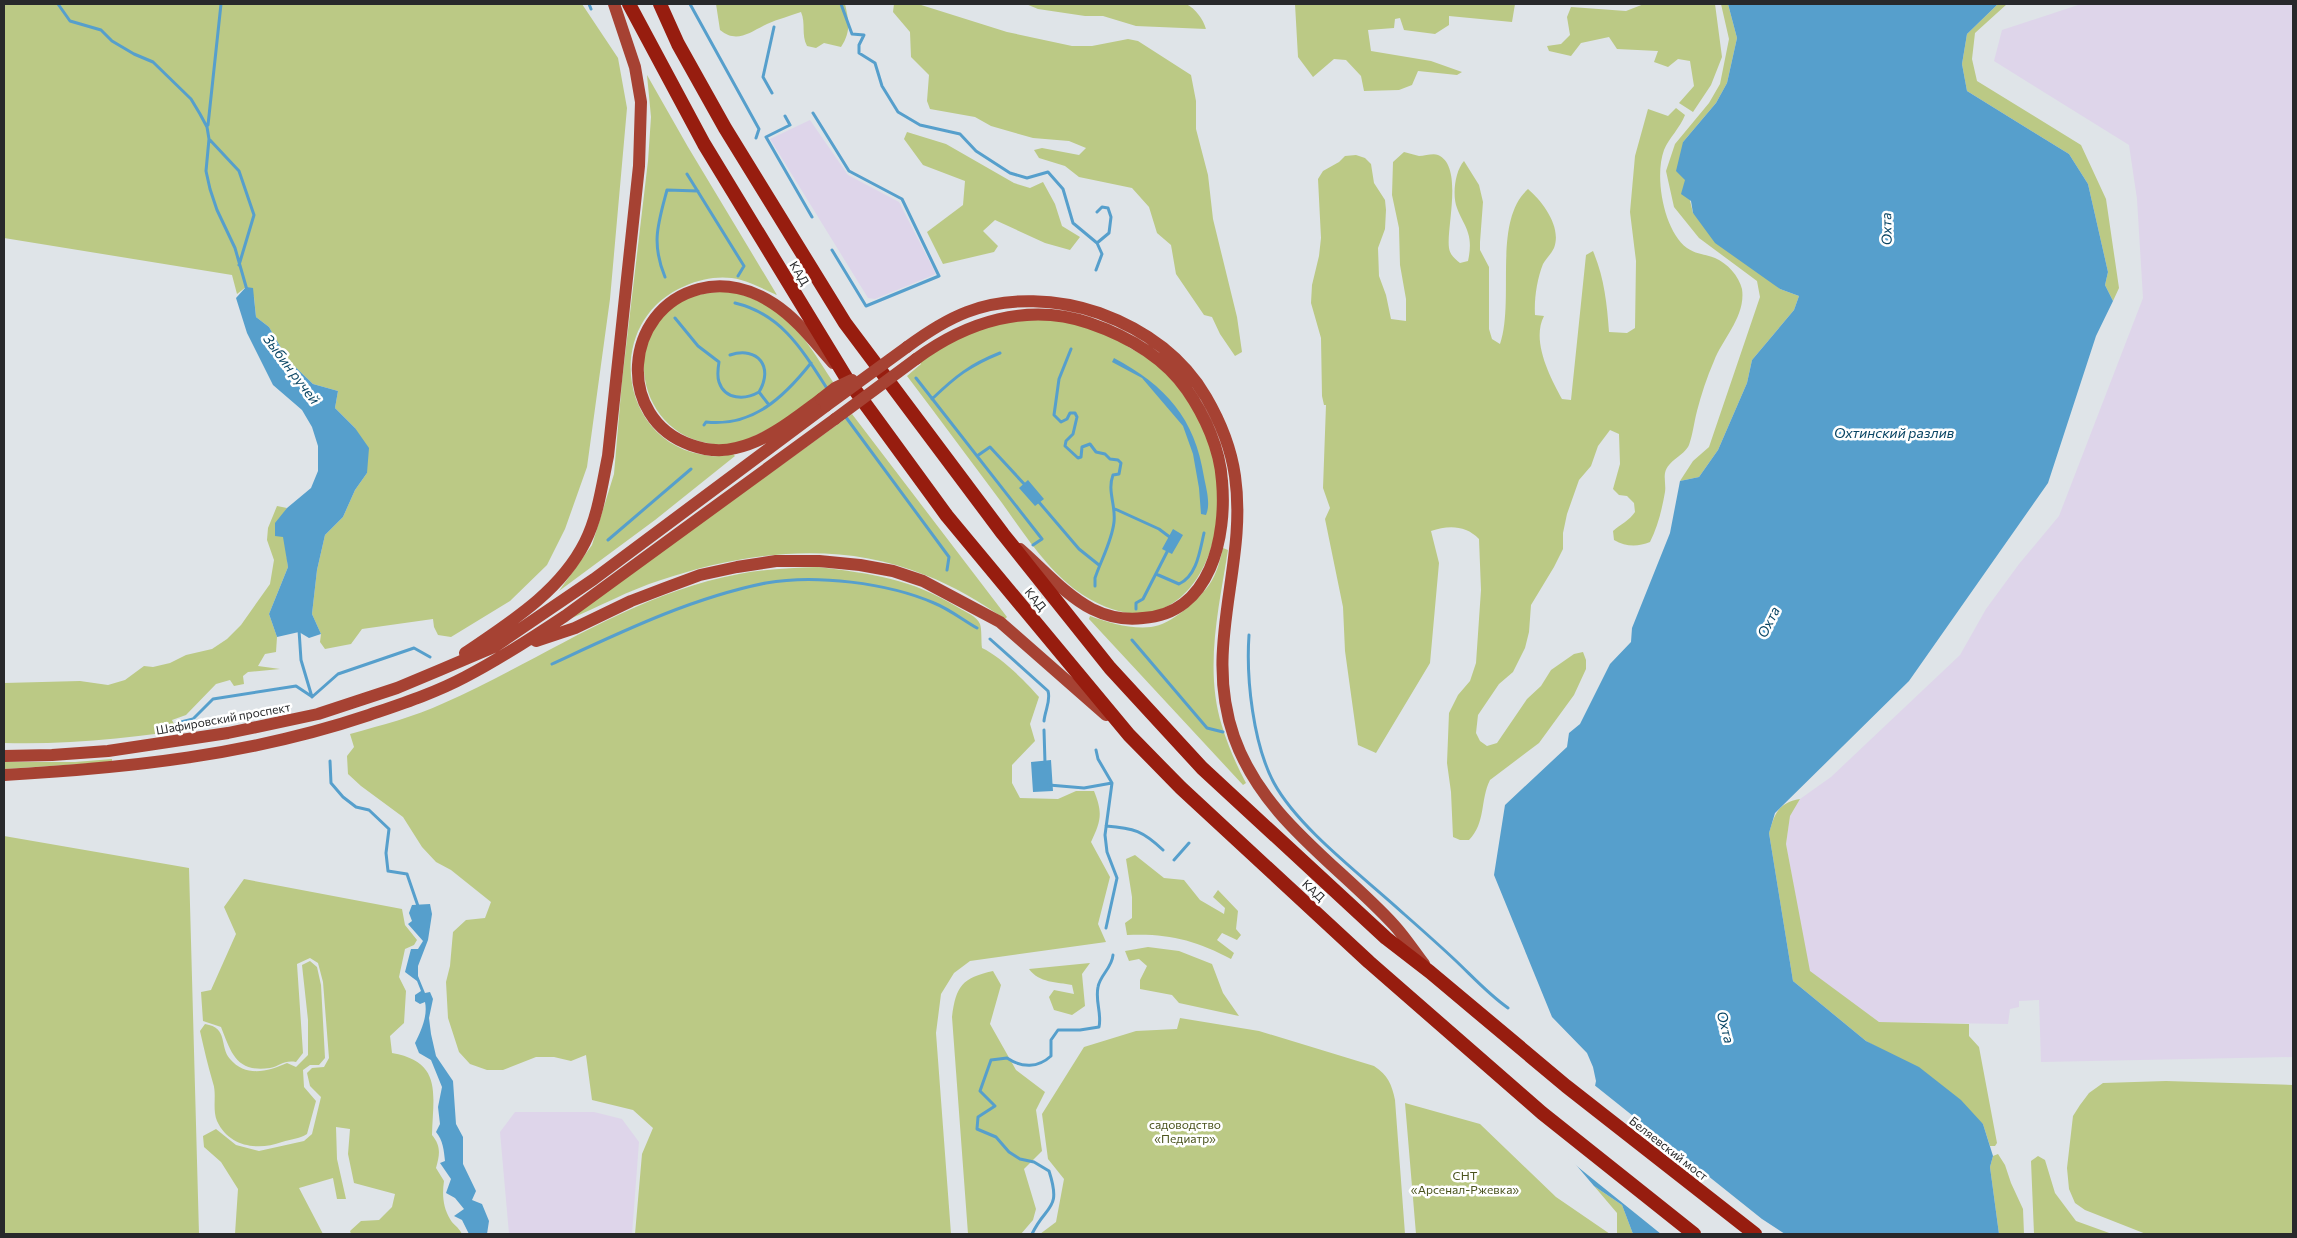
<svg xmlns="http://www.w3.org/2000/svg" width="2297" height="1238" font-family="Commissioner,sans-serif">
<rect width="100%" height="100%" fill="#dfe4e8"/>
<path fill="#ded5ea" d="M 2081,4 L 2293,4 L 2293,1057 L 2041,1062 L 2039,1000 L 2019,1001 L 2019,1007 L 2010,1009 L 2008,1024 L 1879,1022 L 1809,971 L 1786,844 L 1790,816 L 1800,799 L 1831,777 L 1960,655 L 1986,609 L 2019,564 L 2059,516 L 2143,298 L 2137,199 L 2129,145 L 1994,61 L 2002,30 Z
M 810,120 L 848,175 L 899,202 L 936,274 L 875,299 L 868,298 L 770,139 Z
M 515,1112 L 594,1112 L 622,1119 L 639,1142 L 632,1234 L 509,1234 L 500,1132 Z"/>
<path fill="#bbc985" d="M 4,4 L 582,4 L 618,58 L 627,108 L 610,299 L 587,467 L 565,529 L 547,565 L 510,601 L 451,637 L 438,635 L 434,627 L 433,619 L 362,629 L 351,644 L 325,649 L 320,642 L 321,634 L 312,614 L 317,570 L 325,535 L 343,517 L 355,490 L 367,473 L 355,428 L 335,408 L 338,391 L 313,384 L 288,360 L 269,327 L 256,317 L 254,297 L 246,287 L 237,294 L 232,275 L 4,238 Z
M 716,4 L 845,4 C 849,21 851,32 841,47 L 824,43 L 816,48 L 807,46 C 801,35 806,23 801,12 C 790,16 778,19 767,24 C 750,32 737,44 720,30 Z
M 894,4 L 918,4 L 1007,32 L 1072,46 L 1092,46 L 1128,39 L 1138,41 L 1191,75 L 1196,101 L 1196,129 L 1208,175 L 1213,219 L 1237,317 L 1242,352 L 1235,356 L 1220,334 L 1212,317 L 1204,315 L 1176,274 L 1171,245 L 1157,233 L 1149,207 L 1132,188 L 1079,177 L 1065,166 L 1039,158 L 1034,150 L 1042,148 L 1079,155 L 1086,148 L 1069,141 L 1033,138 L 991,126 L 975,117 L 930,109 L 927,101 L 929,75 L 911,57 L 910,32 L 893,12 Z
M 1026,4 L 1186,4 C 1196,9 1203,19 1206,29 L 1136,26 L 1103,16 L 1085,16 L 1038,9 Z
M 1295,4 L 1485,5 L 1515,4 L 1512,22 L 1449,16 L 1449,25 L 1435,34 L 1404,30 L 1400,18 L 1395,19 L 1394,28 L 1368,30 L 1371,51 L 1431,61 L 1462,72 L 1457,75 L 1418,71 L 1412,85 L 1399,90 L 1364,91 L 1361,76 L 1346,60 L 1334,59 L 1313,77 L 1298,57 Z
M 1644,4 L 1715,4 L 1722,57 L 1711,85 L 1693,112 L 1679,103 L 1694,86 L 1690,61 L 1678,59 L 1668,67 L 1654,62 L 1658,51 L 1617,49 L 1609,37 L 1581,43 L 1571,56 L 1549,51 L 1547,46 L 1561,44 L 1570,35 L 1567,17 L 1571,7 L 1626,11 Z
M 1721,4 L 1728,4 L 1737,38 L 1727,83 L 1716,103 L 1683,142 L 1685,180 L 1693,213 L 1780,289 L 1799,296 L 1794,310 L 1752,360 L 1747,383 L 1718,450 L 1699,477 L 1680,481 L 1693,461 L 1709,447 L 1760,297 L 1757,281 L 1699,238 L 1674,207 L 1666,171 L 1675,144 L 1709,103 L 1720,84 L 1729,39 Z
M 1998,4 L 2007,4 L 1975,33 L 1972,59 L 1977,81 L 2081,145 L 2106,199 L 2119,288 L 2113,301 L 2105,285 L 2108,272 L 2088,184 L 2069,154 L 1967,91 L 1962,64 L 1967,34 Z
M 647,75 L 688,147 L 777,295 C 765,290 753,283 741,280 C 723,275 703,278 685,286 C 601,321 618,448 711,456 C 718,457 726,455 733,454 L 735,456 L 655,520 L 559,591 L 592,545 L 614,474 L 622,381 L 648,161 L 651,117 Z
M 1676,108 L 1685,115 C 1680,128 1669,138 1664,150 C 1654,177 1664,231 1687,248 C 1697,255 1706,254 1715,258 C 1727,263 1739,276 1742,289 C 1746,316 1723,338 1714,361 C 1707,377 1701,395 1697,411 C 1694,422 1693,434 1689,445 C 1684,456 1668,460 1665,473 C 1664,479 1666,486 1665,492 C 1662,509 1658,526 1650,542 C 1638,547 1626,547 1614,540 L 1613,531 C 1621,524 1629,521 1635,512 L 1634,503 L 1627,496 L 1619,495 L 1613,489 L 1620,464 L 1619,434 L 1610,430 L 1598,446 L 1591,466 L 1579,480 L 1567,514 L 1563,533 L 1563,549 L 1554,567 L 1531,605 L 1529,632 L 1525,648 L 1513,672 L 1499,684 L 1478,715 L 1476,733 L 1480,741 L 1487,746 L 1497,743 L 1527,699 L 1541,686 L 1551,670 L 1574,654 L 1583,652 L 1586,660 L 1586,669 L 1574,695 L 1539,743 L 1490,780 C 1480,800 1486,823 1469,840 L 1460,840 L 1453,837 L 1451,792 L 1447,763 L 1449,713 L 1458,695 L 1470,681 L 1476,663 L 1481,590 L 1479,539 C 1466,525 1448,525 1431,531 L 1439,563 L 1430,663 L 1376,753 L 1358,745 L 1345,651 L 1343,607 L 1325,519 L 1330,508 L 1323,488 L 1326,405 L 1324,405 L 1322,396 L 1321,338 L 1311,303 L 1312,285 L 1319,256 L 1321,238 L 1318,179 L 1323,171 L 1339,162 L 1345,156 L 1356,155 L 1365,158 L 1371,164 L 1374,183 L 1385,200 L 1386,210 L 1385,229 L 1378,248 L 1379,276 L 1386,295 L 1391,319 L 1406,321 L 1406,299 L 1400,265 L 1399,228 L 1392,195 L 1393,162 L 1404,152 C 1409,153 1414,155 1419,156 C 1425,156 1433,153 1438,155 C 1464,166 1446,228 1449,248 C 1450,255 1455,259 1460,263 L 1468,261 C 1470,252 1471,242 1468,233 C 1466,225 1460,217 1457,208 C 1452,195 1455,171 1464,161 L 1479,185 L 1483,202 L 1480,242 L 1480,250 L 1489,267 L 1489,329 L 1492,339 L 1500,344 C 1515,301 1492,221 1528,189 C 1543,202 1562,227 1554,248 C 1551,254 1546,259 1543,264 C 1537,279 1534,299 1535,315 L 1544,316 C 1531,341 1550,377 1562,399 L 1571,400 L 1586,255 L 1593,251 C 1604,277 1607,303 1609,332 L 1627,333 L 1635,328 L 1636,261 L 1630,212 L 1635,156 L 1648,109 L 1668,116 Z
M 907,132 L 946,144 L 1014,183 L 1030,188 L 1043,182 L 1055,204 L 1062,226 L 1080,237 L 1070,250 L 1045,243 L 995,220 L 983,231 L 998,246 L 994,252 L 943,264 L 927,232 L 963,205 L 965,181 L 923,165 L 904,139 Z
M 733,291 C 745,296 758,300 769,306 C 797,322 816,356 833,382 C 809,403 787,421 758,434 C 752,437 744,442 737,444 C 728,446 716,445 707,443 C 640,431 620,341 678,303 C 694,293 715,292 733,291 Z
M 1048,319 C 1066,323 1087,325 1104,332 C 1113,335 1122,343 1130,348 C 1138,352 1146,357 1153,362 C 1185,388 1209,430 1216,470 C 1231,554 1178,656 1083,595 C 1049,573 1025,535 1002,503 C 970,460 939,418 907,376 L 921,364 L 918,360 L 944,343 L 999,323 Z
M 852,414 L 1007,617 L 1005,619 C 980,602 954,586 925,575 C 841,540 746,551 661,580 C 629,590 599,607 567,620 Z
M 277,506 L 287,508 L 282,516 L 288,567 L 269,614 L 277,637 L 276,652 L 265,654 L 258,666 L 280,669 L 248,672 L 243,676 L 244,684 L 234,686 L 230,680 L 216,684 L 186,715 L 172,720 L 175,726 L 206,720 L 206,727 C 139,737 72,745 4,743 L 4,683 L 80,681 L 108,685 L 125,680 L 144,666 L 153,667 L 170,663 L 186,655 L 212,649 L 227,639 L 241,625 L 270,584 L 274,560 L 267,540 L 268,528 Z
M 1223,548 L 1228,550 C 1219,607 1204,669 1222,726 C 1228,746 1236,764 1246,783 L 1243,785 L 1089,619 L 1090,616 C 1109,623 1130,629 1151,627 C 1171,625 1198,600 1209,585 C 1217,574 1220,560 1223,548 Z
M 818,567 C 873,574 910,578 959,608 C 965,612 977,616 980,624 C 982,630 981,641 982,648 C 1000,656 1026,682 1039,697 L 1030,724 L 1035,741 L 1012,765 L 1012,783 L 1020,798 L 1058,799 L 1076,791 L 1094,791 C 1103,813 1101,821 1091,842 L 1110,877 L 1098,924 L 1106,942 L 970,961 L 954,973 L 941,994 L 936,1033 L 951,1234 L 635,1234 L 642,1154 L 653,1128 L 633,1110 L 592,1100 L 586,1055 L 571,1061 L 554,1057 L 536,1057 L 503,1070 L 487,1070 L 470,1064 L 459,1052 L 448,1018 L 446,982 L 450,966 L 453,932 L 466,920 L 485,918 L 491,902 L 451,870 L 436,862 L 422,847 L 403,817 L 361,786 L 348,774 L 347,756 L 354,747 L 350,734 C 382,725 414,717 444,703 C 542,660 631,594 739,574 C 765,569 791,568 818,567 Z
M 112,759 L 112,762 L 4,769 L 4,762 L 75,762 Z
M 1800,799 L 1790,816 L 1786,844 L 1810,971 L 1879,1022 L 1969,1024 L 1969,1036 L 1979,1047 L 1997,1143 L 1995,1146 L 1990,1146 L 1983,1124 L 1880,1049 L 1866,1041 L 1793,981 L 1769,833 C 1775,813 1778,803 1800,799 Z
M 4,836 L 189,868 L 199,1234 L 4,1234 Z
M 1135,855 L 1164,878 L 1184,880 L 1200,900 L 1224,914 L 1225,908 L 1213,897 L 1218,890 L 1238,911 L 1236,929 L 1241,935 L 1237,940 L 1222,933 L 1217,940 L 1234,953 L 1231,959 C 1196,940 1167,933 1127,935 L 1125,923 L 1132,918 L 1132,897 L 1126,859 Z
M 244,879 L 402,909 L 405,925 L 417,940 L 414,945 L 405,949 L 399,977 L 406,991 L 404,1023 L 390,1036 L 392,1053 C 443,1062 433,1094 432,1135 C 441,1146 440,1154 436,1168 L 444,1181 C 442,1195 443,1207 450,1219 C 453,1225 458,1226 462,1234 L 351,1234 L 350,1231 L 361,1221 L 379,1220 L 392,1207 L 395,1194 L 354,1183 L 348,1154 L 350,1129 L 336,1127 L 337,1159 L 346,1199 L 337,1199 L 333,1178 L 299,1188 L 323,1234 L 235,1234 L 238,1189 L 221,1162 L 204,1147 L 203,1136 L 216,1129 L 236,1145 L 259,1151 L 304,1141 L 312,1134 L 321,1097 L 310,1086 L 307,1073 L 312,1068 L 324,1067 L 329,1058 L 323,982 L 318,963 L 310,958 L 297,964 L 303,1053 L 296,1062 C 283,1060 281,1066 270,1068 C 236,1073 231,1052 221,1027 L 203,1021 L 201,992 L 211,990 L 236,934 L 224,907 Z
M 1148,947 L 1179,951 L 1212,964 L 1223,993 L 1239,1016 L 1179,1003 L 1172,995 L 1140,989 L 1140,980 L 1147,966 L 1139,959 L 1129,961 L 1125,951 Z
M 310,961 L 317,967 L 321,985 L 325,1058 L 319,1065 L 310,1065 L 303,1070 L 304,1087 L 316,1101 L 307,1134 C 299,1139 291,1139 282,1142 C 258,1151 229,1147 217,1121 C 212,1109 217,1094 213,1083 C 208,1066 204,1049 200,1031 L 205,1024 C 229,1028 219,1046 230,1059 C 246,1078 269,1071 287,1063 L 296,1067 L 308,1055 L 308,1020 L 302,965 Z
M 1090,963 L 1082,974 L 1085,1006 L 1072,1015 L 1054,1010 L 1049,997 L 1054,990 L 1074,994 L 1072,985 C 1057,982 1039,983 1029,969 Z
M 993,971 L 1001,985 L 990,1024 L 1016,1070 L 1045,1092 L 1036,1110 L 1042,1151 L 1024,1169 L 1036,1209 L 1033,1220 L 1021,1234 L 968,1234 L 952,1017 C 956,986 962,978 993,971 Z
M 1180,1018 L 1259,1031 L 1374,1066 C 1388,1075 1392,1085 1395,1100 L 1405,1234 L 1040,1234 L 1056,1222 L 1064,1179 L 1048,1159 L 1042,1114 L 1084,1047 L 1136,1031 L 1177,1029 Z
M 2166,1081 L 2293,1085 L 2293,1234 L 2146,1234 L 2085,1210 L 2075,1203 L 2069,1189 L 2067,1168 L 2073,1116 L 2080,1105 L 2089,1093 L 2103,1083 Z
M 1405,1103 L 1480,1124 L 1556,1197 L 1610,1234 L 1416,1234 Z
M 1998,1154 L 2005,1165 L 2011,1183 L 2023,1209 L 2024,1234 L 1999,1234 L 1990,1167 L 1993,1156 Z
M 2038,1156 L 2045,1160 L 2055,1193 L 2076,1221 L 2112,1234 L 2034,1234 L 2031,1161 Z
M 1594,1186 L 1622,1205 L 1633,1234 L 1617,1234 L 1617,1213 Z"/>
<path fill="#569fcc" d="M 1728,4 L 1998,4 L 1967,34 L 1962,64 L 1967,91 L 2069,154 L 2088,184 L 2108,272 L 2105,285 L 2113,301 L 2096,336 L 2048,483 L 1909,681 L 1775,813 L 1769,833 L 1793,981 L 1866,1041 L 1919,1067 L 1961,1100 L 1983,1124 L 1993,1156 L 1990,1167 L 1999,1234 L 1633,1234 L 1622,1205 L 1594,1186 L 1571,1159 L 1591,1106 L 1596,1081 L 1593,1067 L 1587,1053 L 1552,1017 L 1494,875 L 1505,805 L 1567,747 L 1569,733 L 1580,724 L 1610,664 L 1631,642 L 1632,628 L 1670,533 L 1680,481 L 1699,477 L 1718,450 L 1747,383 L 1752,360 L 1794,310 L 1799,296 L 1780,289 L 1715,243 L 1693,213 L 1691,201 L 1681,194 L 1685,180 L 1676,171 L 1683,142 L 1716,103 L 1727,83 L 1737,38 Z
M 246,287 L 253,288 L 256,317 L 269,327 L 288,360 L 313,384 L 338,391 L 335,408 L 355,428 L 369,448 L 367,473 L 355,490 L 343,517 L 325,535 L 317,570 L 312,614 L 321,634 L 309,638 L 299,632 L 277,637 L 269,614 L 288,567 L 283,537 L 275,536 L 275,523 L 287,508 L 311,488 L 318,471 L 318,446 L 312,427 L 302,410 L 273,385 L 247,333 L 236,298 Z
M 1114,358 C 1166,386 1195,418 1204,477 C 1206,488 1211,504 1206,515 L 1201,514 L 1199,488 L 1193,454 L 1183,426 L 1142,378 L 1112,362 Z
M 1028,480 L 1044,499 L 1035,506 L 1019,488 Z
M 1173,529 L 1183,535 L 1172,554 L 1162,549 Z
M 1051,760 L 1053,791 L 1033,792 L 1031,762 Z
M 430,904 L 432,914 L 428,940 L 418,966 L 418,976 L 425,993 L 430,992 L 433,999 L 429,1018 L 431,1034 L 436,1056 L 453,1081 L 456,1124 L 463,1137 L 463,1164 L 476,1191 L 472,1200 L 482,1204 L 489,1221 L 487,1234 L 469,1234 L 462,1220 L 454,1216 L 464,1209 L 455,1198 L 446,1193 L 451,1179 L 440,1163 L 445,1161 C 444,1151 443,1140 436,1132 L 440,1124 L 438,1107 L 442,1087 L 431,1060 L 419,1053 L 415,1043 C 421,1031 428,1016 425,1002 L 420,1004 L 415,1001 L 415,995 L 421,991 L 417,981 L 405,972 L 411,949 L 418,949 L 423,941 L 408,924 L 412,921 L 409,913 L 412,905 Z"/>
<path fill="#dfe4e8" d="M 1593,1084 L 1762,1219 L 1785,1234 L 1661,1234 L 1568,1159 L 1572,1122 L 1589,1105 Z"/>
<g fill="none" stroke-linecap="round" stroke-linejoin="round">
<path stroke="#569fcc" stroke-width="3" d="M 58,4 L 70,21 L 101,30 L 112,41 L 134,54 L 153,62 L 191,99 L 200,114 L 207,127 L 209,139 L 206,171 L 210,189 L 217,210 L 235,248 L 247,290
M 589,4 L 591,9
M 690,4 L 759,129 L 756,138
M 841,4 L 852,34 L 864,35 L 859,45 L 859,53 L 875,63 L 882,86 L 898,112 L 920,125 L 960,134 L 976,151 L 1010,173 L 1027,178 L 1048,172 L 1063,189 L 1073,223 L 1097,243 L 1102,254 L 1096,270
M 772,93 L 763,77 L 774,27
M 813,113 L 849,171 L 902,199 L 939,276 L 866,306 L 832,250
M 785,116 L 790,125 L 766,137 L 812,217
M 208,125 L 221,4
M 210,140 L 239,171 L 254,215 L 239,265
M 687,174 L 744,266 L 738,276
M 1097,243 L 1109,233 L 1111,217 L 1108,208 L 1102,207 L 1097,212
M 665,277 C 651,243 658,224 667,190 L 698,191
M 735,303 C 782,314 803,351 828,390
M 675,318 L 698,346 L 719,362 C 718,368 717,376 719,382 C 725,400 745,400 759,392
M 1071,349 L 1059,379 L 1054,415 L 1061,422 L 1067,419 L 1070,413 L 1075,413 L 1077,417 L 1073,434 L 1066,441 L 1065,446 L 1078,458 L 1081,457 L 1082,447 L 1090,444 L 1096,452 L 1105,454 L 1110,459 L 1118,460 L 1121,463 L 1119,474 L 1113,475 C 1107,491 1116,505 1114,522 C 1112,541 1101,560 1095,578 L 1095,586
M 730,355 C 758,346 774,367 759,392 L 769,405
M 916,378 L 1042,539 L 1033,545
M 932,399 C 956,376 970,365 1000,353
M 845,416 L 949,557 L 947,570
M 704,425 L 706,422 C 753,427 784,397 811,363
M 977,456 L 990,447 L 1026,486
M 1038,501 L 1079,549 L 1099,565
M 1115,509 L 1159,529 L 1171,538
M 608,540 L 691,469
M 1156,574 L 1179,584 C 1197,576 1200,550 1204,533
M 1136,609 L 1136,603 L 1143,599 L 1168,550
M 299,630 L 301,660 L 312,697
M 1249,635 C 1246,678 1253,744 1274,783 C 1299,829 1364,877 1404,914 C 1421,929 1438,944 1455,960 C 1472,976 1488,994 1508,1008
M 990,639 L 1048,691 C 1051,701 1045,710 1044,721
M 1132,640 L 1207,728 L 1223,732
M 552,664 C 621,632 691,598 766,583 C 815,574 888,583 934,603 C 949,609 963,620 977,628
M 312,697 L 338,674 L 414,648 L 430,657
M 177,723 L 193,719 L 213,699 L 296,686 L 311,696
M 1044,730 L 1045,763
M 1096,750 L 1098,759 L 1112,783 L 1105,835 L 1107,852 L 1117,878 L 1106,928
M 330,761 L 331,783 L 343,797 L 356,807 L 369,810 L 389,829 L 386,853 L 388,871 L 407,874 L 419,909
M 1049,785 L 1084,788 L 1112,783
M 1106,826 C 1134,828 1143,831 1163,850
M 1174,860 L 1189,843
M 1032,1234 C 1046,1204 1062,1211 1049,1171 L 1034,1162 L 1020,1159 L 1009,1152 L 996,1137 L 977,1129 L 978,1117 L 995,1106 L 980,1091 L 991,1060 L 1007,1058 C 1022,1068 1038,1068 1051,1056 L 1051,1040 L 1058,1030 L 1080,1030 L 1099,1027 C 1102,1013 1095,1002 1098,987 C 1100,975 1112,968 1113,955"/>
<path stroke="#a64233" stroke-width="12" d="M 907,347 C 926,333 946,320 967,312 C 1008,296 1059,299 1099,313 C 1143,329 1182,356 1206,397 C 1220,421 1231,448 1235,476 C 1248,566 1202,645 1234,737 C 1263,819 1338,864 1394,925 C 1405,937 1414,951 1424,964
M 916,359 C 966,322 1028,302 1089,323 C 1127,336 1164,357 1187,390 C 1205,416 1220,449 1222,481 C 1227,536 1211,614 1143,618 C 1126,620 1108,617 1092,609 C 1066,596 1042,568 1020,549
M 821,399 C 795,418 768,441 736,448 C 721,452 705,450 691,445 C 615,419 623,309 699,289 C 725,282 752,289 774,304 C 797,319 815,343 833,363
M 536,641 L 575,628 L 631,601 L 665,588 L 700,575 L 737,567 L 776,561 L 819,561 L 860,565 L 893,571 L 923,581 L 1000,622 L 1106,715
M 465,653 C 509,623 560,592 585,542 C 598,516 602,485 608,456 L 639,166 L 641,102 L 635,67 L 614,4
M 4,756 L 52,755 L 108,751 L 228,733 L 318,714 L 397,688 L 440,670 L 494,647 L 594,579 L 826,406
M 4,775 C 129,768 250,755 369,715 C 401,704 435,693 465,677 C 500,659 532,638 565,616 L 835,419"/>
<path stroke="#971d0f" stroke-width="14" d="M 629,4 L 704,144 L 847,379 L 947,516 L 1129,735 L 1181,788 L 1369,962 L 1542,1113 L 1694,1234
M 660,4 L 678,44 L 725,128 L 845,323 L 1003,534 L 1110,668 L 1202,768 L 1386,938 L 1430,972 L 1566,1086 L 1755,1234"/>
<path stroke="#a64233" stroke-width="12" d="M 821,399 L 835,388 L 852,380
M 826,406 L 907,347
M 835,419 L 916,359"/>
</g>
<g text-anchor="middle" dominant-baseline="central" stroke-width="5" stroke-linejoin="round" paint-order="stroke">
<g font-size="12" fill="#28292b" stroke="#fff">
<text transform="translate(800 273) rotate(59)">КАД</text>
<text transform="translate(1036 599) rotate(50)">КАД</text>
<text transform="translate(223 718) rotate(-10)">Шафировский проспект</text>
<text transform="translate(1314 890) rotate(43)">КАД</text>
<text transform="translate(1669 1148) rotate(38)">Беляевский мост</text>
</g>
<g font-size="12" fill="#4a531d" stroke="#fff">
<text x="1185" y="1124">садоводство<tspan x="1185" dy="14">«Педиатр»</tspan></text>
<text x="1465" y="1175">СНТ<tspan x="1465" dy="14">«Арсенал-Ржевка»</tspan></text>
</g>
<g font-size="14" font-style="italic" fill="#094564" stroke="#fff">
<text transform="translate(1886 229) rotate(-91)">Охта</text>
<text transform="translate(292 369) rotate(53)">Зыбин ручей</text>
<text x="1894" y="432">Охтинский разлив</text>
<text transform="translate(1768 622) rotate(-64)">Охта</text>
<text transform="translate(1726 1027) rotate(75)">Охта</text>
</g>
</g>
<rect width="2297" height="1238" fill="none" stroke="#28292b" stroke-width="10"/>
</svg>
